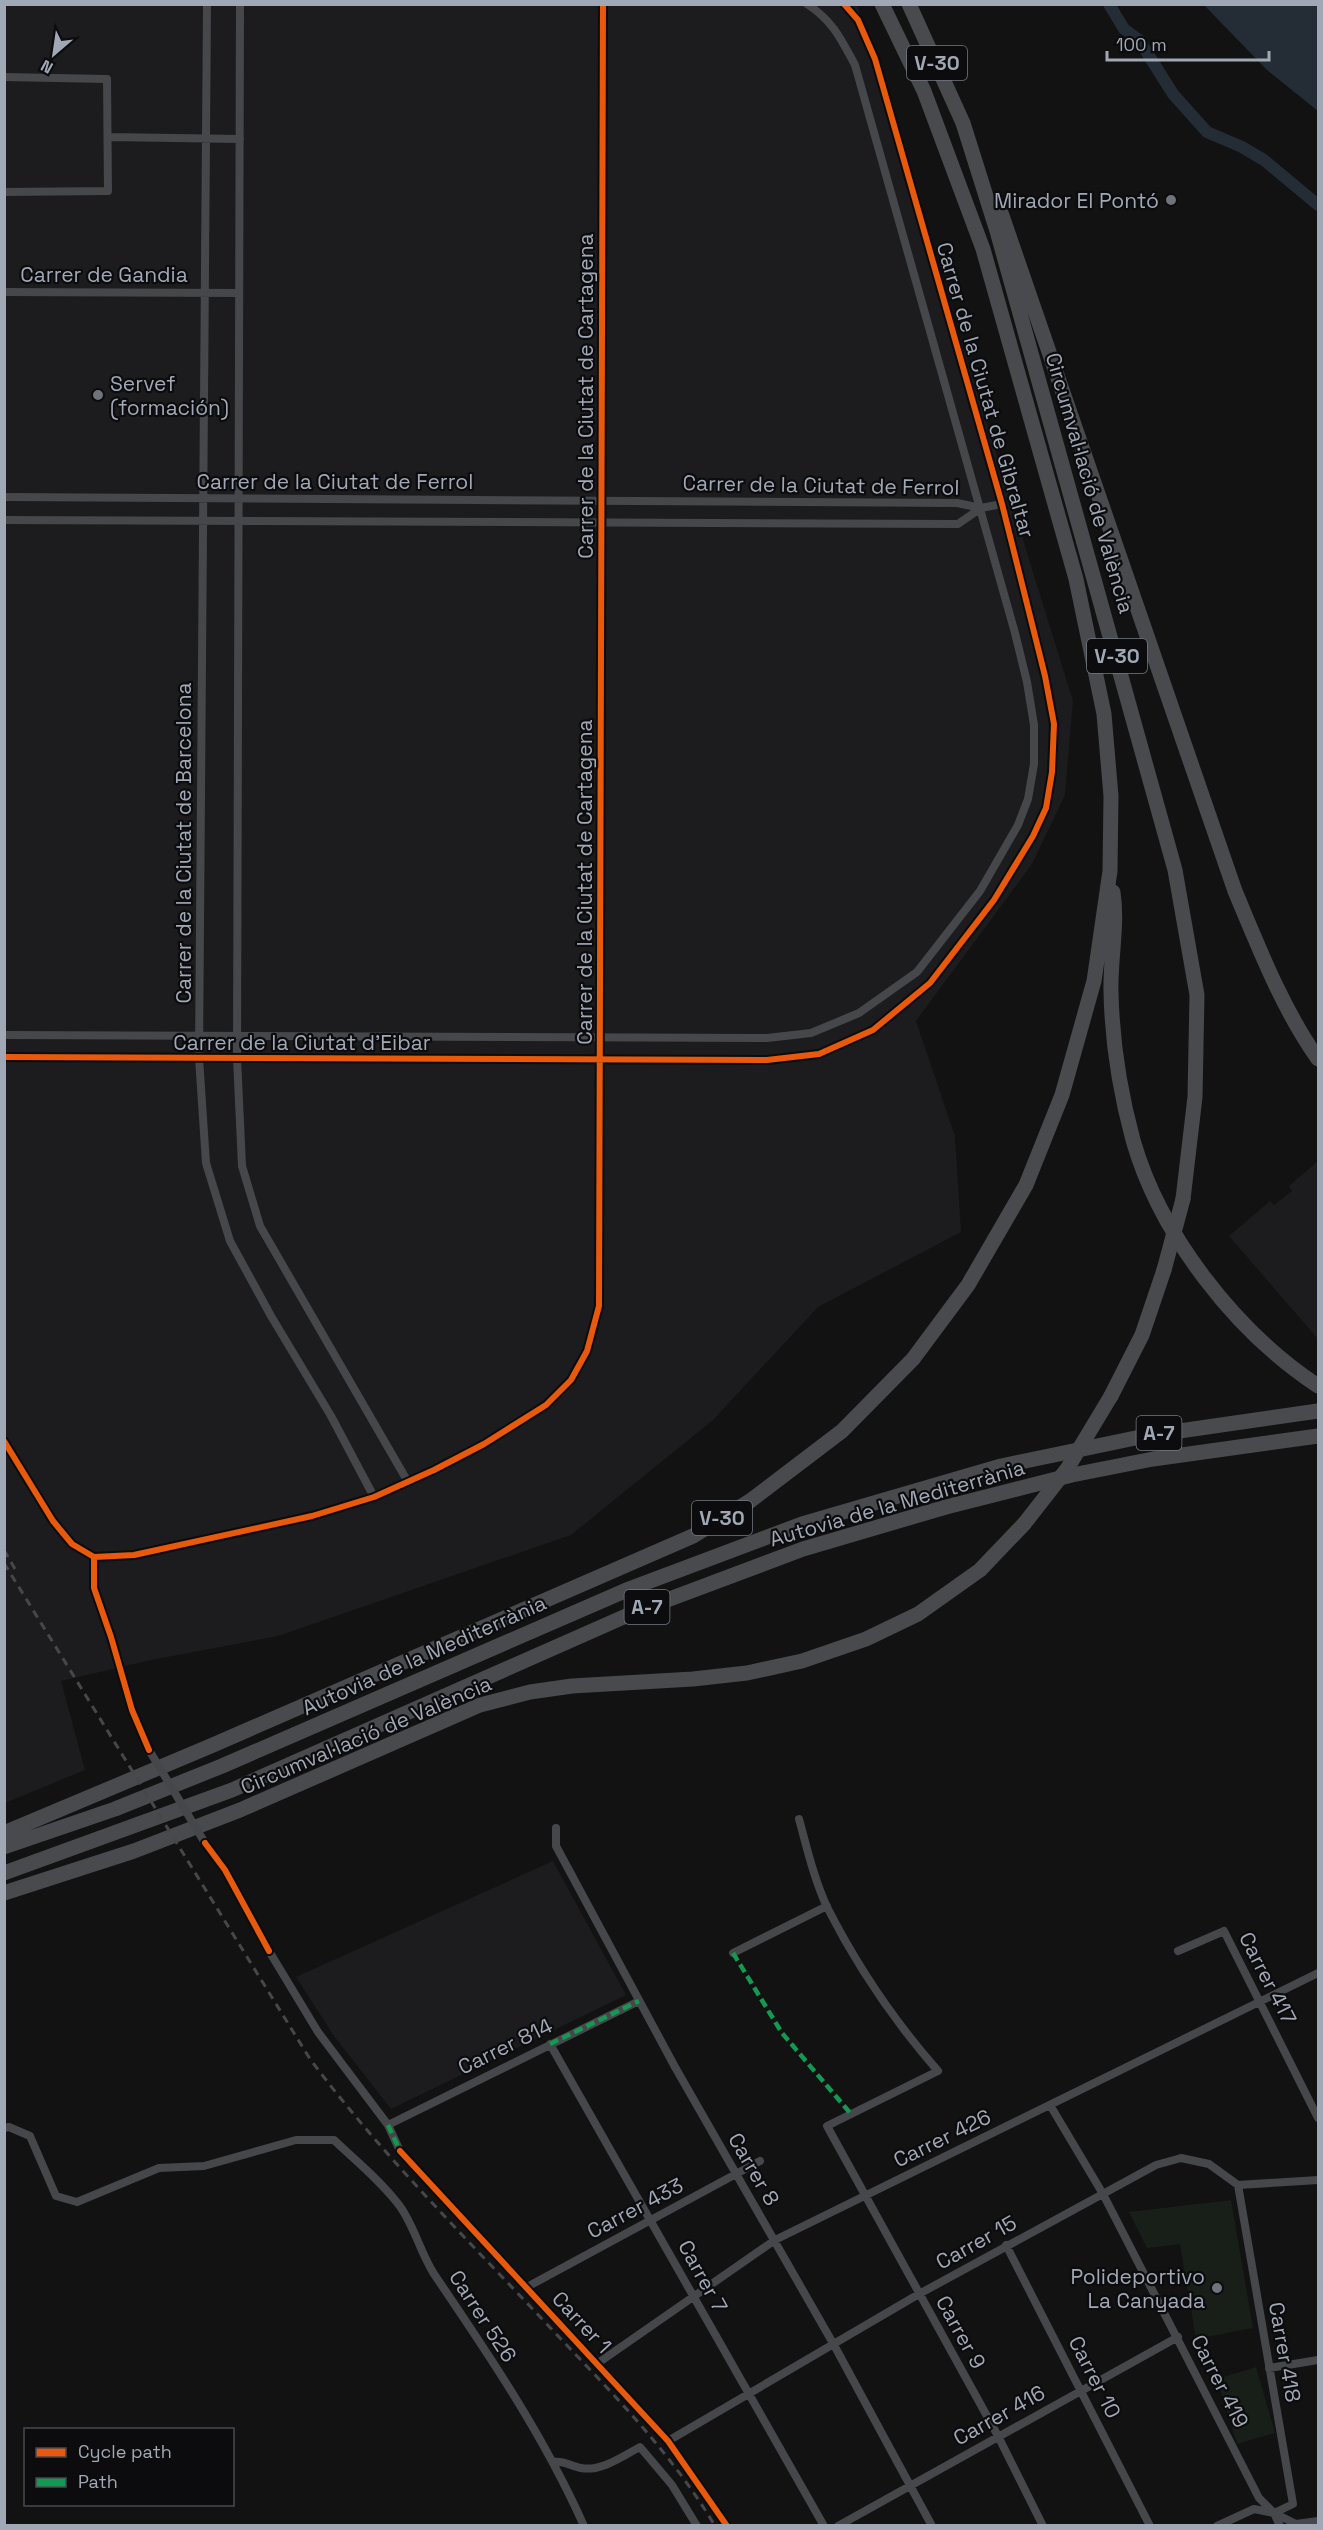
<svg xmlns="http://www.w3.org/2000/svg" width="1323" height="2530" font-family="'Space Grotesk',sans-serif">
<rect width="100%" height="100%" fill="#121212"/>
<path fill="#1c1c1e" d="M 5,5 L 857,5 L 1073,701 L 1065,795 L 1032,864 L 916,1021 L 955,1136 L 961,1232 L 818,1307 L 713,1420 L 571,1535 L 278,1636 L 151,1660 L 61,1681 L 85,1770 L 5,1803 Z
M 1318,1161 L 1318,1339 L 1229,1236 L 1270,1201 L 1274,1205 L 1292,1191 L 1289,1186 Z
M 553,1861 L 626,1995 L 391,2109 L 334,2036 L 296,1977 Z"/>
<path fill="#181f19" d="M 1231,2200 L 1253,2328 L 1196,2339 L 1180,2244 L 1147,2248 L 1129,2212 Z
M 1256,2367 L 1275,2433 L 1237,2444 L 1217,2379 Z"/>
<path fill="#242d35" d="M 1204,5 L 1318,5 L 1318,111 L 1267,70 Z"/>
<g fill="none" stroke-linecap="round" stroke-linejoin="round">
<path stroke="#242d35" stroke-width="12" d="M 1109,4 L 1124,29 L 1139,40 L 1173,94 L 1207,132 L 1242,147 L 1264,160 L 1318,205"/>
<path stroke="#46474b" stroke-width="8" d="M 207,4 L 199,1058 L 206,1163 L 230,1241 L 271,1316 L 331,1416 L 374,1497
M 240,4 L 237,1058 L 242,1166 L 260,1226 L 408,1482
M 4,77 L 107,79 L 108,191 L 4,192
M 108,137 L 240,139
M 4,292 L 239,293
M 4,497 L 957,503 L 981,508
M 4,520 L 958,524 L 981,508 L 1002,504
M 4,1035 L 767,1038 L 811,1033 L 859,1013 L 917,972 L 980,891 L 1018,825 L 1028,799 L 1034,764 L 1034,725 L 1027,682 L 1015,633 L 855,65 C 841,39 833,21 807,4
M 4,1057 L 767,1060 L 819,1054 L 873,1030 L 930,983 L 994,900 L 1033,836 L 1046,808 L 1052,772 L 1054,724 L 1045,676 L 1002,504 L 875,59 L 858,20 L 844,4
M 4,1441 L 53,1521 L 72,1544 L 94,1557
M 94,1557 L 134,1555 L 312,1516 L 374,1497 L 434,1470 L 484,1444 L 546,1405 L 571,1380 L 587,1351 L 599,1306 L 603,4
M 94,1557 L 94,1588 L 111,1637 L 132,1710 L 149,1750
M 799,1819 C 807,1848 814,1879 827,1907 C 856,1964 895,2022 938,2071 L 827,2126 L 998,2436 L 1043,2526
M 556,1828 L 556,1846 L 675,2067 L 834,2345 L 932,2526
M 205,1843 L 225,1870 L 269,1951 L 318,2032 L 388,2125 L 400,2151 L 668,2441 L 727,2526
M 1178,1951 L 1224,1931 L 1318,2118
M 733,1953 L 827,1906
M 550,2044 L 824,2526
M 1050,2105 L 1103,2194 L 1259,2498 L 1274,2513 L 1280,2526
M 388,2125 L 639,2001
M 4,2128 L 9,2127 L 30,2136 L 56,2196 L 77,2202 L 159,2168 L 204,2166 L 296,2140 L 334,2140 C 356,2161 380,2180 399,2205 C 414,2225 420,2252 434,2274 C 489,2355 544,2436 584,2526
M 1238,2185 L 1293,2504 L 1274,2513
M 1006,2245 L 1150,2526
M 527,2287 L 760,2161
M 598,2363 L 775,2240 L 1318,1973
M 1269,2368 L 1318,2360
M 668,2441 L 919,2294 L 1156,2165 L 1181,2158 L 1209,2164 L 1238,2185 L 1318,2180
M 553,2462 C 563,2460 571,2466 581,2468 C 601,2472 623,2456 640,2447 L 672,2485 L 697,2526
M 838,2526 L 1178,2337
M 1217,2526 L 1254,2509 L 1274,2513 L 1296,2524 L 1318,2521"/>
<path stroke="#484a4d" stroke-width="15" d="M 909,4 L 963,123 L 997,231 L 1175,870 L 1197,995 L 1195,1097 L 1183,1199
M 999,207 L 1235,891 C 1259,948 1282,1008 1318,1059
M 1113,892 C 1118,925 1110,959 1111,992 C 1112,1041 1120,1092 1133,1140 C 1160,1235 1236,1332 1318,1386
M 1111,1396 L 1142,1335 L 1164,1270
M 4,1833 L 213,1745 L 693,1536 L 750,1501 L 842,1431 L 913,1359 L 968,1285 L 1026,1185 L 1062,1095 L 1094,981 L 1110,871 L 1111,796 L 1104,714 L 1076,579 L 983,249 L 924,91 L 882,4
M 4,1847 L 115,1809 L 222,1766 L 629,1589 L 802,1524 L 1001,1466 L 1145,1436 L 1318,1411
M 4,1873 L 232,1790 L 635,1612 L 803,1549 L 946,1507 L 1072,1475 L 1153,1459 L 1318,1436
M 4,1893 L 134,1851 L 240,1810 L 480,1705 L 530,1692 L 572,1686 L 693,1679 L 747,1673 L 802,1661 L 866,1639 L 918,1614 L 980,1570 L 1024,1524"/>
<path stroke="#46474a" stroke-width="3" stroke-dasharray="8 6" stroke-linecap="butt" d="M 4,1550 L 15,1569
M 4,1563 L 310,2059 C 385,2159 474,2246 559,2337 C 615,2396 673,2455 715,2526"/>
<path stroke="#46474b" stroke-width="8" d="M 149,1750 L 205,1843"/>
<path stroke="#484a4d" stroke-width="15" d="M 1164,1270 L 1183,1199
M 1024,1524 L 1067,1469 L 1111,1396"/>
<path stroke="#139951" stroke-width="4.5" stroke-dasharray="9 4.5" stroke-linecap="butt" d="M 733,1953 L 782,2033 L 851,2114
M 550,2044 L 639,2001
M 388,2125 L 400,2151"/>
<g stroke="#0c0c0e" stroke-width="10">
<path id="cycleway" d="M 4,1057 L 767,1060 L 819,1054 L 873,1030 L 930,983 L 994,900 L 1033,836 L 1046,808 L 1052,772 L 1054,724 L 1045,676 L 1002,504 L 875,59 L 858,20 L 844,4
M 4,1441 L 53,1521 L 72,1544 L 94,1557
M 94,1557 L 134,1555 L 312,1516 L 374,1497 L 434,1470 L 484,1444 L 546,1405 L 571,1380 L 587,1351 L 599,1306 L 603,4
M 94,1557 L 94,1588 L 111,1637 L 132,1710 L 149,1750
M 205,1843 L 225,1870 L 269,1951
M 400,2151 L 668,2441 L 727,2526"/>
</g>
<use href="#cycleway" stroke="#e8590c" stroke-width="6"/>
</g>
<g fill="#6f747c" stroke="#0c0c0e" stroke-width="2">
<circle cx="1171" cy="200" r="6"/>
<circle cx="98" cy="395" r="6"/>
<circle cx="1217" cy="2288" r="6"/>
</g>
<g text-anchor="middle" dominant-baseline="central" stroke-width="4.5" stroke-linejoin="round" paint-order="stroke">
<g fill="#0c0c0e" stroke="#747983" stroke-width="1.5">
<rect x="907" y="46" width="60" height="34" rx="4.5"/>
<rect x="1087" y="639" width="60" height="34" rx="4.5"/>
<rect x="1136.5" y="1416" width="45" height="34" rx="4.5"/>
<rect x="692" y="1501" width="60" height="34" rx="4.5"/>
<rect x="624.5" y="1590" width="45" height="34" rx="4.5"/>
</g>
<g font-size="20" font-weight="bold" fill="#a1a8b5">
<text x="937" y="63">V-30</text>
<text x="1117" y="656">V-30</text>
<text x="1159" y="1433">A-7</text>
<text x="722" y="1518">V-30</text>
<text x="647" y="1607">A-7</text>
</g>
<g font-size="21" fill="#a1a8b5" stroke="#0c0c0e" text-anchor="end">
<text x="1159" y="200">Mirador El Pontó</text>
<text x="110" y="383" text-anchor="start">Servef<tspan x="110" dy="24">(formación)</tspan></text>
<text x="1205" y="2276">Polideportivo<tspan x="1205" dy="24">La Canyada</tspan></text>
</g>
<g font-size="21" fill="#a1a8b5" stroke="#0c0c0e">
<text x="104" y="274">Carrer de Gandia</text>
<text transform="translate(986 390) rotate(74)">Carrer de la Ciutat de Gibraltar</text>
<text transform="translate(585 396) rotate(-90)">Carrer de la Ciutat de Cartagena</text>
<text x="335" y="481">Carrer de la Ciutat de Ferrol</text>
<text transform="translate(1090 483) rotate(74)">Circumval·lació de València</text>
<text transform="translate(821 485) rotate(1)">Carrer de la Ciutat de Ferrol</text>
<text transform="translate(183 843) rotate(-90)">Carrer de la Ciutat de Barcelona</text>
<text transform="translate(584 882) rotate(-90)">Carrer de la Ciutat de Cartagena</text>
<text x="302" y="1042">Carrer de la Ciutat d'Eibar</text>
<text transform="translate(897 1503) rotate(-16)">Autovia de la Mediterrània</text>
<text transform="translate(424 1655) rotate(-24)">Autovia de la Mediterrània</text>
<text transform="translate(366 1735) rotate(-23)">Circumval·lació de València</text>
<text transform="translate(1268 1978) rotate(63)">Carrer 417</text>
<text transform="translate(505 2046) rotate(-26)">Carrer 814</text>
<text transform="translate(942 2138) rotate(-26)">Carrer 426</text>
<text transform="translate(754 2169) rotate(60)">Carrer 8</text>
<text transform="translate(635 2208) rotate(-28)">Carrer 433</text>
<text transform="translate(976 2242) rotate(-29)">Carrer 15</text>
<text transform="translate(703 2276) rotate(61)">Carrer 7</text>
<text transform="translate(483 2316) rotate(57)">Carrer 526</text>
<text transform="translate(582 2322) rotate(47)">Carrer 1</text>
<text transform="translate(961 2332) rotate(61)">Carrer 9</text>
<text transform="translate(1285 2352) rotate(80)">Carrer 418</text>
<text transform="translate(1095 2377) rotate(63)">Carrer 10</text>
<text transform="translate(1220 2381) rotate(63)">Carrer 419</text>
<text transform="translate(999 2415) rotate(-29)">Carrer 416</text>
</g>
</g>
<rect width="1323" height="2530" fill="none" stroke="#a1a8b5" stroke-width="12"/>
<rect x="24" y="2428" width="210" height="78" fill="#0c0c0e" stroke="#484a51" stroke-width="1.5"/>
<rect x="36" y="2448" width="30" height="9" fill="#e8590c" stroke="#484a51" stroke-width="1.5"/>
<text x="78" y="2458" font-size="18" fill="#a1a8b5">Cycle path</text>
<rect x="36" y="2478" width="30" height="9" fill="#139951" stroke="#484a51" stroke-width="1.5"/>
<text x="78" y="2488" font-size="18" fill="#a1a8b5">Path</text>
<g transform="translate(54 54) rotate(209)" stroke="#0c0c0e" stroke-width="4.5" paint-order="stroke">
<path d="M0-4.5L10 22L0 15L-10 22Z" fill="#a1a8b5"/>
<text y="-9" font-size="16" font-weight="bold" text-anchor="middle" fill="#a1a8b5">N</text>
</g>
<path d="M1107 51v9h162v-9" fill="none" stroke="#a1a8b5" stroke-width="3"/>
<text x="1116" y="51" font-size="18" fill="#a1a8b5" stroke="#0c0c0e" stroke-width="4.5" paint-order="stroke">100 m</text>
</svg>
